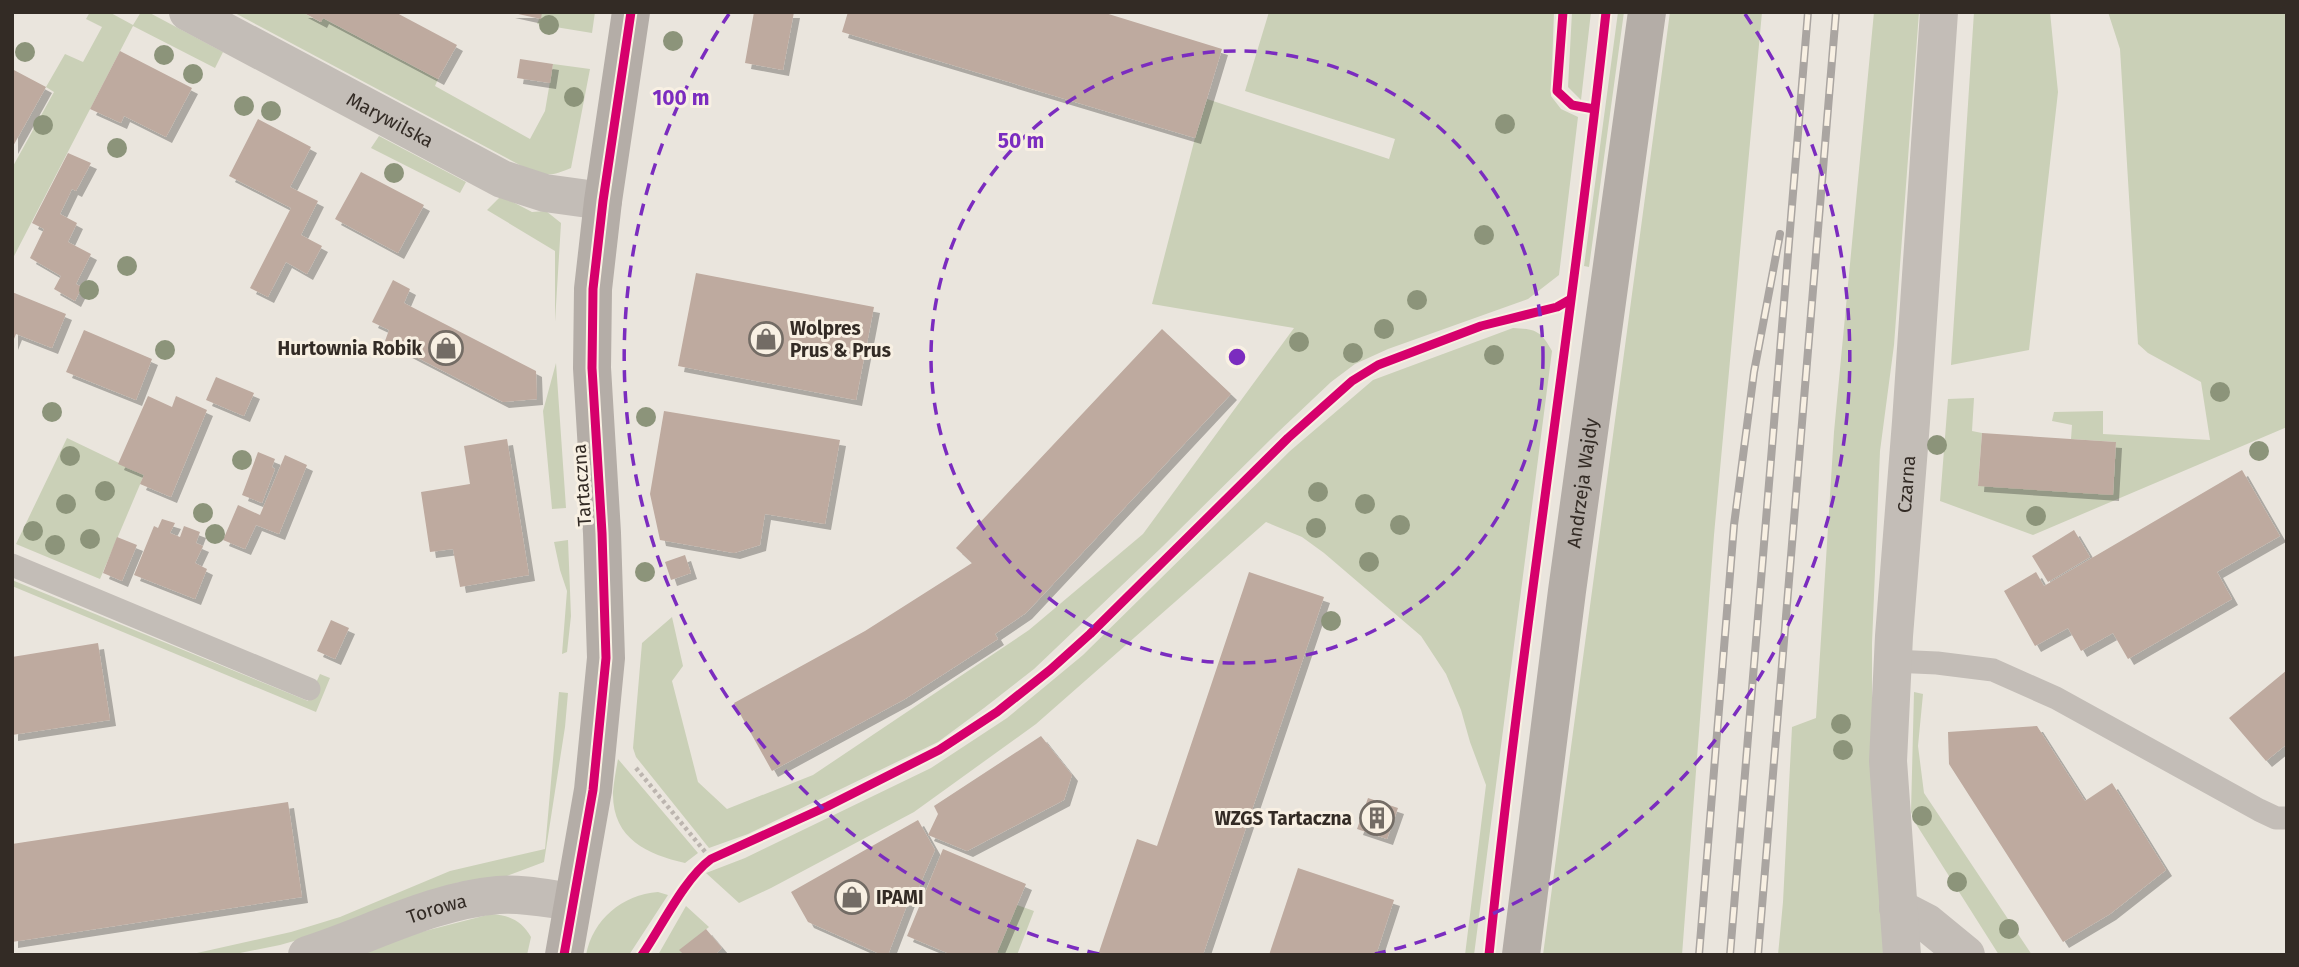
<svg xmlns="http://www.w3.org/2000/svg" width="2299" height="967" font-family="'Fira Sans',sans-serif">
<defs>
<filter id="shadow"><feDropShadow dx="6" dy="6" stdDeviation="0" flood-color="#0004"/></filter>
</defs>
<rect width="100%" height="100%" fill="#eae5dd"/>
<path fill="#cad0b7" d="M 90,12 L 109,12 L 133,25 L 141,12 L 148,12 L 223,52 L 215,68 L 133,26 L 12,260 L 12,168 L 54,92 L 46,87 L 65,54 L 83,62 L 102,27 L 86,19 Z
M 233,12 L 302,12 L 320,22 L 323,18 L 438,79 L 435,86 L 530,139 L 545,111 L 553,64 L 590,69 L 571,168 C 552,176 548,176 529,170 Z
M 542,12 L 595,12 L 592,33 L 537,24 Z
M 1269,12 L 1554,12 L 1551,96 L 1561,109 L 1578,117 L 1559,275 L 1528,299 L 1388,349 L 1355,364 L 1331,382 L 1276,434 L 1161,548 L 1034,669 L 984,708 L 938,742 L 748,834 L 709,848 L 636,757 L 633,748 L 642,643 L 672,617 L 683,666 L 672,681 L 698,782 L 727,809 L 813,775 L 1029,630 L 1143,534 L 1294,328 L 1152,304 L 1195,138 L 1207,99 L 1389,159 L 1395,139 L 1245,91 Z
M 1572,12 L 1591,12 L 1581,100 L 1568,87 Z
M 1618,12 L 1624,12 L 1589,267 L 1584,266 Z
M 1670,12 L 1762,12 L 1714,535 L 1682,955 L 1543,955 Z
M 1874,12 L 1919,12 L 1894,345 L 1880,451 L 1872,643 L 1872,786 L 1884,955 L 1778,955 L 1783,902 L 1792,727 L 1816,718 L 1834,432 Z
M 1974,12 L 2050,12 L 2058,92 L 2029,350 L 1951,365 Z
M 2108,12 L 2285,12 L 2287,14 L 2287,427 L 2033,535 L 1940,501 L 1948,399 L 1974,398 L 1972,431 L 1982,433 L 1978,485 L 2113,494 L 2116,442 L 2071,439 L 2072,425 L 2052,421 L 2054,412 L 2103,411 L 2103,434 L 2210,440 L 2201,382 L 2148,353 L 2138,344 L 2120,49 Z
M 379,136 L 466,182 L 460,193 L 371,148 Z
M 501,196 L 532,212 L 546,211 L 561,223 L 555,322 L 555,251 L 487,210 Z
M 1513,328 C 1536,329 1541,331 1552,351 L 1474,955 L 1465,955 L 1486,785 L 1470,742 L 1461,710 L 1446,674 L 1421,636 L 1324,553 L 1302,537 L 1266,522 L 1036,724 L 914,812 L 771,888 L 739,903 L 706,873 L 745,858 L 931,768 L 1007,718 L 1083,655 L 1290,451 L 1373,380 Z
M 556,363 L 566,508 L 552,509 L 543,411 Z
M 67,438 L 144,475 L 100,579 L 16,544 Z
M 568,540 L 571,616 L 567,652 L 562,654 L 567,591 L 560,570 L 554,542 Z
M 12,580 L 308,701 L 320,674 L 330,678 L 316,712 L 12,586 Z
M 559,692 L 568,693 L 565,727 L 544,862 L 507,876 L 456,883 L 329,931 L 280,945 L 230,955 L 188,955 L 291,932 L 340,917 L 450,871 L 545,849 Z
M 1914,692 L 1923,694 L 1918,746 L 1924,793 L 2032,955 L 1999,955 L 1916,824 L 1911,812 Z
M 618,759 L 698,853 L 685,863 C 647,854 612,839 613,792 C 614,781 616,770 618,759 Z
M 658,892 L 668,895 L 629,955 L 586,955 C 593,919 622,895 658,892 Z
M 1017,905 L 1034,911 L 1017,955 L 996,955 Z
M 686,906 L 709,927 L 680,950 L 682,953 L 681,955 L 658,955 Z
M 491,914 C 509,915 522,921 531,937 L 527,955 L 358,955 L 421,932 Z"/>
<path fill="#beaa9f" filter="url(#shadow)" d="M 302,12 L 395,12 L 457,45 L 438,79 L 323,18 L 321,22 Z
M 509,12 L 542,12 L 541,19 Z
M 754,12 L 794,12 L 783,70 L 745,63 Z
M 848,12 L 1102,12 L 1222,49 L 1195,138 L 842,32 Z
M 120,51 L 192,88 L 166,137 L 124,116 L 121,123 L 90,109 Z
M 520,59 L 553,64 L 550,83 L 517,78 Z
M 12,69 L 46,87 L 12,148 Z
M 258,119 L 311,147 L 290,187 L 318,201 L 301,235 L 322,246 L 307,274 L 286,262 L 268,297 L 250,288 L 291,208 L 229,176 Z
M 68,153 L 91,163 L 76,191 L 72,189 L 60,214 L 77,223 L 68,242 L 91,254 L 76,284 L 82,287 L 75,301 L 54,289 L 61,276 L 30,258 L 44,229 L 32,223 Z
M 361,172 L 424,205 L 398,253 L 335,219 Z
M 696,273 L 874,307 L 856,400 L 678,366 Z
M 393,280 L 410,289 L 404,303 L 536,371 L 537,399 L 503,402 L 385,341 L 389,330 L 372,322 Z
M 12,292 L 66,314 L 52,348 L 16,334 L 12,344 Z
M 1162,329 L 1231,394 L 1026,613 L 995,634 L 998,639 L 905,699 L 772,771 L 734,703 L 865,631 L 972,563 L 956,548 Z
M 84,330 L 152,359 L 136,400 L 66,372 Z
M 216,377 L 254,393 L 244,416 L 206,400 Z
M 148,396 L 172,407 L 176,396 L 207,410 L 171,497 L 140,484 L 144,475 L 118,464 Z
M 664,411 L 840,440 L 825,524 L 765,514 L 760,545 L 734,553 L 660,540 L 650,494 Z
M 1982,433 L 2116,442 L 2113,495 L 1978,486 Z
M 507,439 L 529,575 L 460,587 L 453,549 L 430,552 L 421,492 L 470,484 L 464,446 Z
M 258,452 L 275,459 L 272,467 L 275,469 L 262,503 L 242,495 Z
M 285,455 L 307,465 L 279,534 L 256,525 L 245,549 L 223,540 L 238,505 L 260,515 Z
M 2242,470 L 2280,536 L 2217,572 L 2232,599 L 2128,659 L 2113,633 L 2081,651 L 2068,628 L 2035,646 L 2004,591 L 2036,572 L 2044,586 Z
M 162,519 L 175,523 L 170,533 L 180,537 L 184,526 L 200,532 L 196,543 L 203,546 L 195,563 L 207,569 L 195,599 L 134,575 L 154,526 L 158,528 Z
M 2074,530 L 2090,557 L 2048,582 L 2032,556 Z
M 117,537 L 137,545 L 122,581 L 103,573 Z
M 685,555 L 691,573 L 671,580 L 665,562 Z
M 1249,572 L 1324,597 L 1203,955 L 1098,955 L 1137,839 L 1157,846 Z
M 331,620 L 349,628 L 335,659 L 317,651 Z
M 98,643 L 110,720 L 12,735 L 12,657 Z
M 2287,670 L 2287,744 L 2266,761 L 2229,718 Z
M 2037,726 L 2085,801 L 2112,783 L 2166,870 L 2110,914 L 2063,942 L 1949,764 L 1948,732 Z
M 1041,736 L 1072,775 L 1064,800 L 967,851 L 928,835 L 938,814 L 934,806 Z
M 1368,798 L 1398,808 L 1387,839 L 1357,829 Z
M 288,802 L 302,897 L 12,942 L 12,844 Z
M 918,820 L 935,850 L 918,889 L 914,887 L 888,955 L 882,955 L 808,922 L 791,892 Z
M 943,849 L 1026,884 L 996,955 L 952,955 L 907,936 Z
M 1298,868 L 1394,900 L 1376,955 L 1269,955 Z
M 706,929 L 722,948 L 715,955 L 681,955 L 682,953 L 679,950 Z"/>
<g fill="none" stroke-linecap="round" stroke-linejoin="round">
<path stroke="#bcb5af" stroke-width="4.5" stroke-dasharray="3.5 3.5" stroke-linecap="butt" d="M 636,768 L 711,859"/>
<path stroke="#c3bdb7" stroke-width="23" d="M 12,565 L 309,689
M 1892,661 L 1937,663 L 1993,670 L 2056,698 L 2259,810 L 2276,818 L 2287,818"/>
<g stroke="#c3bdb7" stroke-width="38">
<path id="s1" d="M 188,12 L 502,179 L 545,193 L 603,201"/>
<path d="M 1898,908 L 1927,923 L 1966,955"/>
<path id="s2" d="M 307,955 C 370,935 431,901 498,895 C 523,893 549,899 573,902"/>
<path id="s3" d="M 1902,955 L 1888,761 L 1894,636 L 1911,422 L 1939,12"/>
</g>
<g stroke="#b4ada7" stroke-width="38">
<path d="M 564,955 L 593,790 L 606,658 L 602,533 L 592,368 L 593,289 L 603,201 L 631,12"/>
<path id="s4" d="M 1521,955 L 1567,591 L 1647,12"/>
</g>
<g stroke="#aaa5a1" stroke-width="8">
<path id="rail" d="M 1699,955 L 1734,525 L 1754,372 L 1780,234
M 1730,955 L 1808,12
M 1758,955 L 1836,12"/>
</g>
<use href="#rail" stroke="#f8f0e3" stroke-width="5" stroke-dasharray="16" stroke-linecap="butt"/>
<g stroke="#f8f0e3" stroke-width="13">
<path id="cycleway" d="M 1563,12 L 1557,91 L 1572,105 L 1594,109
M 564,955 L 593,790 L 606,658 L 602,533 L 592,368 L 593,289 L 603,201 L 631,12
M 642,955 C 662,926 684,879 711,859 L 828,806 L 939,750 L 997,712 L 1050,670 L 1090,634 L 1288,438 L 1352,381 L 1378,365 L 1481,326 L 1557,307 L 1571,299
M 1489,955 C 1521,640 1572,327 1606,12"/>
</g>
<use href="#cycleway" stroke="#d6006c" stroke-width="9"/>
</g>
<g fill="#8c947a">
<circle cx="549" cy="25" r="10"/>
<circle cx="673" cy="41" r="10"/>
<circle cx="25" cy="52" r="10"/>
<circle cx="164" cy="55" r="10"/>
<circle cx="193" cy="74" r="10"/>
<circle cx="574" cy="97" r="10"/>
<circle cx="244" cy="106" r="10"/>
<circle cx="271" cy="111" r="10"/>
<circle cx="1505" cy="124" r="10"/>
<circle cx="43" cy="125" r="10"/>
<circle cx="117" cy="148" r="10"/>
<circle cx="394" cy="173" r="10"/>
<circle cx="1484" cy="235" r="10"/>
<circle cx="127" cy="266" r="10"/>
<circle cx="89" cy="290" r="10"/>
<circle cx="1417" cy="300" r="10"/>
<circle cx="1384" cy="329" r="10"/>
<circle cx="1299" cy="342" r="10"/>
<circle cx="165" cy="350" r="10"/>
<circle cx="1353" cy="353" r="10"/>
<circle cx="1494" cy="355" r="10"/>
<circle cx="2220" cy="392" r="10"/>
<circle cx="52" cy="412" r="10"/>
<circle cx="646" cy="417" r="10"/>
<circle cx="1937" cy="445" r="10"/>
<circle cx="2259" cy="451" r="10"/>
<circle cx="70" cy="456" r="10"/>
<circle cx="242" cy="460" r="10"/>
<circle cx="105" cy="491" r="10"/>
<circle cx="1318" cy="492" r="10"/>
<circle cx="66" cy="504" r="10"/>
<circle cx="1365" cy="504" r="10"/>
<circle cx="203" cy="513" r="10"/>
<circle cx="2036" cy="516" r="10"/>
<circle cx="1400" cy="525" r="10"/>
<circle cx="1316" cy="528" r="10"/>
<circle cx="33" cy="531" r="10"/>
<circle cx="215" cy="534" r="10"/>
<circle cx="90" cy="539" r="10"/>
<circle cx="55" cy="545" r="10"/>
<circle cx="1369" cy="562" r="10"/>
<circle cx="645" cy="572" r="10"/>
<circle cx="1331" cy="621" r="10"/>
<circle cx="1841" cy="724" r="10"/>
<circle cx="1843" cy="750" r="10"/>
<circle cx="1922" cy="816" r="10"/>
<circle cx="1957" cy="882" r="10"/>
<circle cx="2009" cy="929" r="10"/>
</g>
<g fill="none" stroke="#7b2cbf" stroke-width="3.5" stroke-dasharray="12 9">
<circle cx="1237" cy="357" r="306"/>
<path d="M1099 954A613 613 0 0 1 729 14M1745 14A613 613 0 0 1 1375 954"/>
</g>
<defs>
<g id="shop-ring" transform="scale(1.75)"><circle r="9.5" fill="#f8f0e3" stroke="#736c65" stroke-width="1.5"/><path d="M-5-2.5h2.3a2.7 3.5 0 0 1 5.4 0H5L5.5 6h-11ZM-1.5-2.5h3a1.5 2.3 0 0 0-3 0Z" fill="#736c65"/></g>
<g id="building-ring" transform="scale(1.75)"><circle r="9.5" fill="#f8f0e3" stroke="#736c65" stroke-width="1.5"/><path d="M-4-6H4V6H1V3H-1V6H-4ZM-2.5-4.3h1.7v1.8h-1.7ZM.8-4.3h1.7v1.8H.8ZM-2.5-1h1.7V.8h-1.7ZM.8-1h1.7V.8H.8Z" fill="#736c65"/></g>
</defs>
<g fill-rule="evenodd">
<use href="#shop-ring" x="766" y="339"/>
<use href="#shop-ring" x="446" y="348"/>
<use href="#building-ring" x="1377" y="818"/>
<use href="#shop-ring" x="852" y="897"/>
</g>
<g text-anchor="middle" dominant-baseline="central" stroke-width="6" stroke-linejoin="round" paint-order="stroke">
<g font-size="19" fill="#332b25" stroke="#f8f0e3">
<text stroke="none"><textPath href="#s1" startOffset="229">Marywilska</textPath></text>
<text stroke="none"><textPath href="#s4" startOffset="476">Andrzeja Wajdy</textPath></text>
<text stroke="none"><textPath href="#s3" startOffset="472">Czarna</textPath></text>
<text transform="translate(582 485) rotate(-94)">Tartaczna</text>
<text stroke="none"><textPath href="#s2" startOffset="138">Torowa</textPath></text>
</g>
<g font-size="19" font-weight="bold" fill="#332b25" stroke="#f8f0e3" text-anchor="start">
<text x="790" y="328">Wolpres<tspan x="790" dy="22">Prus &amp; Prus</tspan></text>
<text x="422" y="348" text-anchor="end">Hurtownia Robik</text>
<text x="1352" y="818" text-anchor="end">WZGS Tartaczna</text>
<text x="876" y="897">IPAMI</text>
</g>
</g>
<circle cx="1237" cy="357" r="10" fill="#7b2cbf" stroke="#f8f0e3" stroke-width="3.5"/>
<g font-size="21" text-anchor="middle" font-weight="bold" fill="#7b2cbf" stroke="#f8f0e3" stroke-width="6" stroke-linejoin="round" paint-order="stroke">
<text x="681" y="105">100 m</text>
<text x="1021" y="148">50 m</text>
</g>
<rect width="2299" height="967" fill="none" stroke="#332b25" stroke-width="28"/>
</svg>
